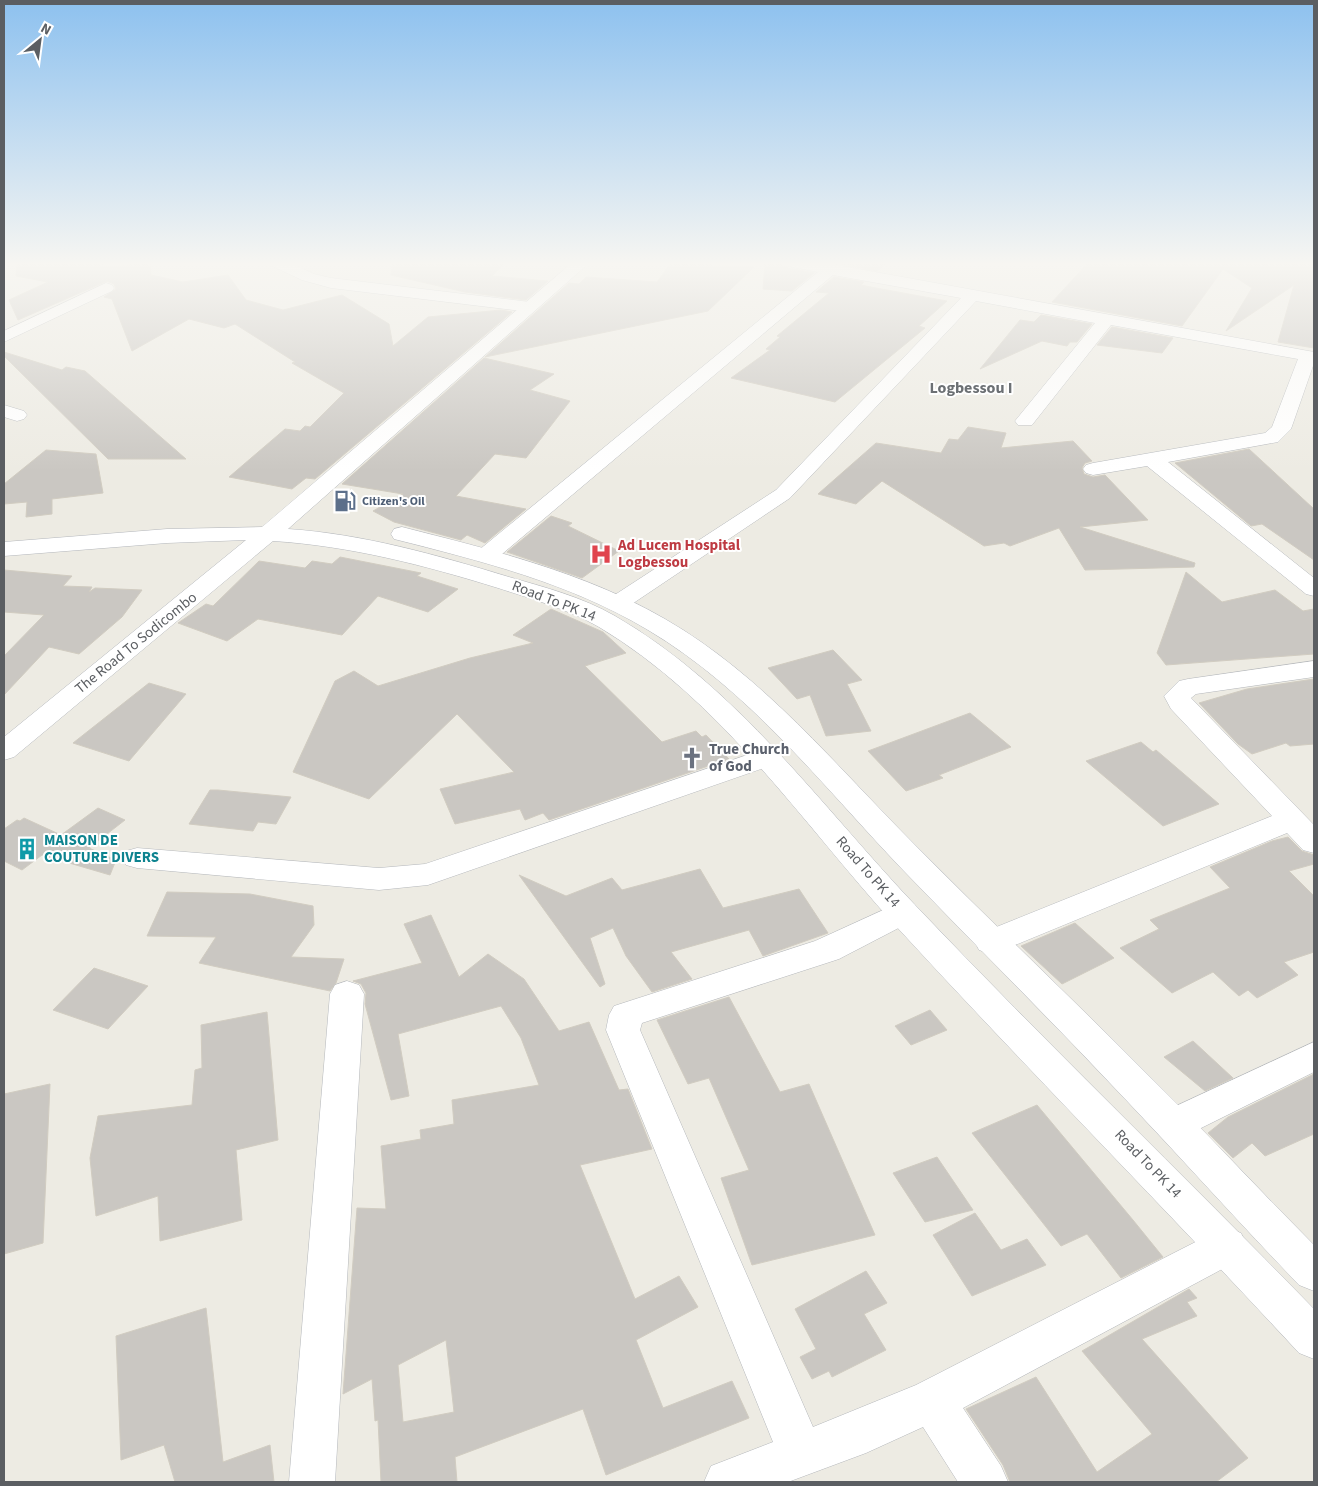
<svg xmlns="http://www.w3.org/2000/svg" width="1318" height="1486" font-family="'Source Sans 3',sans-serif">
<rect width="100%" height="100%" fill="#edebe3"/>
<path fill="#cac7c2" stroke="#d1ccc1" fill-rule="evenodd" d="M 17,263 L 102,263 L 103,267 L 150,263 L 151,275 L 183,282 L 228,275 L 246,300 L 283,310 L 342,295 L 389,324 L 393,346 L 428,317 L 501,310 L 512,312 L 315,479 L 306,478 L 292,489 L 229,477 L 285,429 L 300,431 L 305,426 L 310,427 L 344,393 L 292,363 L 295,362 L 235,324 L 224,328 L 189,319 L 132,351 L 112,299 L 104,297 L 116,289 L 114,284 L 107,281 L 18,320 L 9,300 L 48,282 L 16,276 Z
M 393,263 L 505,263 L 492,276 L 548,281 L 526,300 L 465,292 L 391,275 Z
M 671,263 L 754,267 L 708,311 L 485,357 L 569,283 L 579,284 L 586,277 L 657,282 Z
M 765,263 L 782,263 L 787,268 L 814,273 L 792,291 L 763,289 Z
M 836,263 L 886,263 L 877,271 Z
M 1088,263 L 1314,263 L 1314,348 L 1278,342 L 1294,285 L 1226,331 L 1252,288 L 1223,269 L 1182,326 L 1052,302 Z
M 834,277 L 864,282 L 861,285 L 876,288 L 947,301 L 919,326 L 925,328 L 835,402 L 731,378 L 770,350 L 766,349 L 780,337 L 777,336 L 829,293 L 816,292 Z
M 1041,315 L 1092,324 L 1077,342 L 1070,342 L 1067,346 L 1042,341 L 980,369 L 1020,320 L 1034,322 Z
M 1112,327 L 1173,338 L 1162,353 L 1097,345 Z
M 4,352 L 62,370 L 66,367 L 85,371 L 186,459 L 108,459 L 4,356 Z
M 484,358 L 554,374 L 530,390 L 570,401 L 526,458 L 495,454 L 456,496 L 526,509 L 485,543 L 467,535 L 461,540 L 394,522 L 373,511 L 403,494 L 342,484 Z
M 968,427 L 1006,433 L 1001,448 L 1073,441 L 1092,461 L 1085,463 L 1082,468 L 1084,474 L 1093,477 L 1105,475 L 1148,520 L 1080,527 L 1195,563 L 1194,567 L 1085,570 L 1059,528 L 1010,546 L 1004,543 L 984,546 L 882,481 L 856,504 L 818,494 L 876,443 L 941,453 L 949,439 L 958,440 Z
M 1249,449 L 1314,509 L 1314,560 L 1262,524 L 1251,526 L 1175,463 Z
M 46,450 L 96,454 L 103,493 L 52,499 L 52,514 L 26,517 L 27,502 L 4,504 L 4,484 Z
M 551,516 L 572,523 L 568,526 L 619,551 L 582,578 L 507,552 Z
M 340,557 L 421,573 L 417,576 L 458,589 L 428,612 L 378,596 L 342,635 L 258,619 L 227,641 L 178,623 L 206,604 L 213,606 L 259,561 L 305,568 L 312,561 L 332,564 Z
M 4,570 L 72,576 L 63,586 L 92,587 L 89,592 L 95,588 L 142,590 L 122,617 L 79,654 L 49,647 L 4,695 L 4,656 L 44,615 L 4,612 Z
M 1186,572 L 1222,602 L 1275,590 L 1303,611 L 1314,609 L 1314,654 L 1166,665 L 1157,653 Z
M 551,609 L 603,632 L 626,653 L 585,666 L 662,742 L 696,731 L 702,737 L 706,735 L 729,759 L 549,820 L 543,813 L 525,820 L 520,809 L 455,824 L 440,789 L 514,772 L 457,714 L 369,799 L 293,772 L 335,681 L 354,671 L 378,686 L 470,658 L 533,643 L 513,635 Z
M 833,650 L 862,680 L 847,684 L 871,731 L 826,736 L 810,695 L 797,699 L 768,668 Z
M 1314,679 L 1314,744 L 1290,746 L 1286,743 L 1252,754 L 1238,744 L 1199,703 L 1247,689 Z
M 149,683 L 186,694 L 129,761 L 73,743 Z
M 970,713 L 1011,747 L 939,775 L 943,778 L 906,791 L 868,751 Z
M 1141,742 L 1153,752 L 1156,750 L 1219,804 L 1163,826 L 1086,761 Z
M 210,790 L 218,790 L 291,797 L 276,824 L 258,822 L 253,831 L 189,824 Z
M 98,808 L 125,820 L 89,848 L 116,860 L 110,875 L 42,855 L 22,870 L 4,861 L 4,829 L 17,820 L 20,821 L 24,818 L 61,835 Z
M 1288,837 L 1302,851 L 1314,855 L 1314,864 L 1289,871 L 1314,896 L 1314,952 L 1284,962 L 1298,975 L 1257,998 L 1248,990 L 1239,996 L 1213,972 L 1172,993 L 1120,948 L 1159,929 L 1150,920 L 1230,888 L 1210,867 L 1272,841 Z
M 700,869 L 723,908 L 799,889 L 828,933 L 763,956 L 749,930 L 671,952 L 692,979 L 652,992 L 626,956 L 613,928 L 590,938 L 605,984 L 600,987 L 519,875 L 566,896 L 612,878 L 622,890 Z
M 167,892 L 250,894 L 313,906 L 314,925 L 291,957 L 344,959 L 336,983 L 330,991 L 199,963 L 216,937 L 147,936 Z
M 431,915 L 459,977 L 488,954 L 524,979 L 559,1031 L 589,1022 L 619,1090 L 628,1089 L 652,1149 L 580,1165 L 635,1299 L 679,1276 L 698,1307 L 636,1340 L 663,1408 L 732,1381 L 749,1418 L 606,1475 L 583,1409 L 455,1457 L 457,1482 L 381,1482 L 378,1420 L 375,1421 L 372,1379 L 343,1394 L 357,1208 L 386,1209 L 381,1146 L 421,1139 L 420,1130 L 454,1124 L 452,1100 L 539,1085 L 521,1038 L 501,1006 L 398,1034 L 409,1096 L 391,1100 L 365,1004 L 366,993 L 361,984 L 353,981 L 422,963 L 404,924 ZM 446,1340 L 454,1412 L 403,1422 L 398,1365 Z
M 1075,923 L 1114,958 L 1062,984 L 1021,946 Z
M 94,968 L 148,986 L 108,1029 L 53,1010 Z
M 729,997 L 780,1092 L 809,1084 L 875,1235 L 752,1265 L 721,1178 L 749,1170 L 709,1078 L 688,1084 L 657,1020 Z
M 930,1010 L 947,1030 L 911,1045 L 895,1026 Z
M 267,1012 L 278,1140 L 236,1150 L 242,1220 L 160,1241 L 158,1196 L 96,1216 L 90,1158 L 98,1116 L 192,1105 L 195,1070 L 202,1068 L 201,1025 Z
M 1193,1041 L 1233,1078 L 1205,1091 L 1164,1057 Z
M 1314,1074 L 1314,1134 L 1265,1156 L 1252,1143 L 1233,1158 L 1208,1133 L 1228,1117 Z
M 50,1084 L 43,1243 L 4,1254 L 4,1094 Z
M 1037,1105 L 1133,1220 L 1163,1257 L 1121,1278 L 1087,1234 L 1061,1246 L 972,1133 Z
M 937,1157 L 973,1210 L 925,1222 L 893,1173 Z
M 975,1213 L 1001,1250 L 1027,1239 L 1046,1265 L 972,1296 L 933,1235 Z
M 866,1271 L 887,1303 L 864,1314 L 886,1350 L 832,1377 L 829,1371 L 812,1379 L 800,1357 L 816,1349 L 795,1309 Z
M 1189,1289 L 1197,1298 L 1187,1302 L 1197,1316 L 1142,1339 L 1248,1458 L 1216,1482 L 1010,1482 L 1003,1465 L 966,1409 L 1036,1377 L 1097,1472 L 1152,1434 L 1082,1351 Z
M 206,1308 L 223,1462 L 270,1445 L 274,1482 L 175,1482 L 164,1445 L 121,1460 L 116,1336 Z"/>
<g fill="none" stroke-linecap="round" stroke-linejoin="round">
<g stroke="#b5b8bc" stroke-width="1">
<path id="minor" d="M 269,263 L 290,263 L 314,274 L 331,278 L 530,302 L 538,307 L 530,312 L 331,288 L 302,280 L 272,266 Z
M 784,263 L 831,264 L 1314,352 L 1314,363 L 1291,429 L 1278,442 L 1168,462 L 1314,578 L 1314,596 L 1306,594 L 1147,466 L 1093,475 L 1086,473 L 1083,469 L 1086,465 L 1093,463 L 1265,433 L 1272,427 L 1298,359 L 1111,325 L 1032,425 L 1018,425 L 1015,421 L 1095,323 L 976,301 L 790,498 L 626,608 L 618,610 L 610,608 L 606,603 L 610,598 L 776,490 L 961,298 L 833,275 L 495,560 L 487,562 L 479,560 L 476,555 L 479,550 L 818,272 L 787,266 Z
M 106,283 L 112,285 L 114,288 L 112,291 L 4,342 L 4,331 Z
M 4,405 L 24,411 L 27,415 L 24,419 L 17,421 L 4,417 Z
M 1314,661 L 1314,677 L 1196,694 L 1191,698 L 1314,825 L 1314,853 L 1303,850 L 1287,833 L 1003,950 L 991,954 L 979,950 L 975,942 L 979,934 L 1272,816 L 1171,709 L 1164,696 L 1179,681 L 1188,679 Z
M 768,748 L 778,751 L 782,757 L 778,763 L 428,885 L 379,890 L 137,868 L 126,865 L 122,858 L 126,851 L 137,848 L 379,868 L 425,864 Z
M 903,901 L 914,904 L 919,912 L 914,920 L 839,959 L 642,1023 L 640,1030 L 813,1427 L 916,1385 L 1213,1233 L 1227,1228 L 1241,1233 L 1247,1246 L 1241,1259 L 963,1408 L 1001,1466 L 1008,1482 L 958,1482 L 923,1427 L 866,1453 L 788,1482 L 704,1482 L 711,1466 L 773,1442 L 606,1030 L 609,1015 L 614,1006 L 815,941 Z
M 347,981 L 359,985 L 364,994 L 335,1482 L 289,1482 L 330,994 L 335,985 Z
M 1314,1042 L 1314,1072 L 1187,1135 L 1174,1140 L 1161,1135 L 1155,1124 L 1161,1113 Z"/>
</g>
<g stroke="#b4b7bc" stroke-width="1">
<path id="secondary" d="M 572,263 L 589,263 L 288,529 C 363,534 437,555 509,577 C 544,587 582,597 615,616 C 738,687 820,805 916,906 C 1046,1043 1183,1174 1314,1309 L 1314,1359 L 1299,1353 C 1166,1209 1027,1069 894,924 C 800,820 721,700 599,627 C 568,609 532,599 498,588 C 424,565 350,546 273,541 L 14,757 L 4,760 L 4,737 L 246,540 L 167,543 L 4,556 L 4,542 L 167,529 L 262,527 Z
M 402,527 C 492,550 584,572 665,619 C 764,676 836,766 915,845 C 993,924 1074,1000 1152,1079 C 1207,1133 1259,1190 1314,1245 L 1314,1291 L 1299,1285 C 1241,1225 1185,1162 1127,1101 C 1053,1022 976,946 901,868 C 821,784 749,690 648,630 C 570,583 481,561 394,539 L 391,534 L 394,529 Z"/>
</g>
<use href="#minor" fill="#fff" fill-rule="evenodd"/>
<use href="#secondary" fill="#fff" fill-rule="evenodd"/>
</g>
<linearGradient id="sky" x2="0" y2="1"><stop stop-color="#8dc1ef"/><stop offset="0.56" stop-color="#f7f6f2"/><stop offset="1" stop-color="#f7f6f2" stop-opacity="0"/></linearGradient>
<rect width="1318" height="471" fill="url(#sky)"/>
<defs>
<g id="fuel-bare" transform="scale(1.725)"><path d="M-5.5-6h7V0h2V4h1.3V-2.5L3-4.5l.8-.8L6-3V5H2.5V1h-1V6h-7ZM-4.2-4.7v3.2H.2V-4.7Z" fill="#5c6f8a" stroke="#fff" stroke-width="2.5" paint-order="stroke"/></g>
<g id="hospital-bare" transform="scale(1.725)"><path d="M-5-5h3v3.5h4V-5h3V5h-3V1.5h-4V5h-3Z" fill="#e0444e" stroke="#fff" stroke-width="2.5" paint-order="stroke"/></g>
<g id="church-bare" transform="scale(1.725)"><path d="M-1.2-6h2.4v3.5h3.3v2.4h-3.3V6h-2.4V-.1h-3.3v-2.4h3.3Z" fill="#6b7280" stroke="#fff" stroke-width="2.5" paint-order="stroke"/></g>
<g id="building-bare" transform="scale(1.725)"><path d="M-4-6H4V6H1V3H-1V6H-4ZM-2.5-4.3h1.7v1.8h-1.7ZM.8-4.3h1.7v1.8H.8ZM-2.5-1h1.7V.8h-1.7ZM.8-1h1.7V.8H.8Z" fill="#0f9aa8" stroke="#fff" stroke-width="2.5" paint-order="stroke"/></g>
</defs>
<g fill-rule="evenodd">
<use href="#fuel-bare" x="345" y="501"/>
<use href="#hospital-bare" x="601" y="554"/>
<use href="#church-bare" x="692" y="758"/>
<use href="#building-bare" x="27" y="849"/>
</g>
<g text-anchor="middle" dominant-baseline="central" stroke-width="4" stroke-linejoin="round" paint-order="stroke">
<g font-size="12" font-weight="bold" fill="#4e5e75" stroke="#fff" text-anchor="start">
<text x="362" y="501">Citizen's Oil</text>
</g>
<g font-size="15" font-weight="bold" fill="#be3a42" stroke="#fff" text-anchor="start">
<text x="618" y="545">Ad Lucem Hospital<tspan x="618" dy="17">Logbessou</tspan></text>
</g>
<g font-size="15" fill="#5b5e62" stroke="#fff">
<text transform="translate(554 601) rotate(21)">Road To PK 14</text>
<text transform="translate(136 643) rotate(-39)">The Road To Sodicombo</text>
<text transform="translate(868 872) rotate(49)">Road To PK 14</text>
<text transform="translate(1148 1164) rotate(46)">Road To PK 14</text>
</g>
<g font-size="15" font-weight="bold" fill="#5b616d" stroke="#fff" text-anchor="start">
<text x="709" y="749">True Church<tspan x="709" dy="17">of God</tspan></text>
</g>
<g font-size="15" font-weight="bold" fill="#0d838f" stroke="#fff" text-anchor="start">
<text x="44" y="840">MAISON DE<tspan x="44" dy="17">COUTURE DIVERS</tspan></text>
</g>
<g font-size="16" font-weight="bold" fill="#6c7074" stroke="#fff">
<text x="971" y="388">Logbessou I</text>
</g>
</g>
<rect width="1318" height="1486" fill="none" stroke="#5b5e62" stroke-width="10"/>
<g transform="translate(40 40) rotate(29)" stroke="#ffffff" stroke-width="4" paint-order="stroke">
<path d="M0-4L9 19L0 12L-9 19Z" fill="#5b5e62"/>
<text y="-8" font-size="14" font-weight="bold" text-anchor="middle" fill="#5b5e62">N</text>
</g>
</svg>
